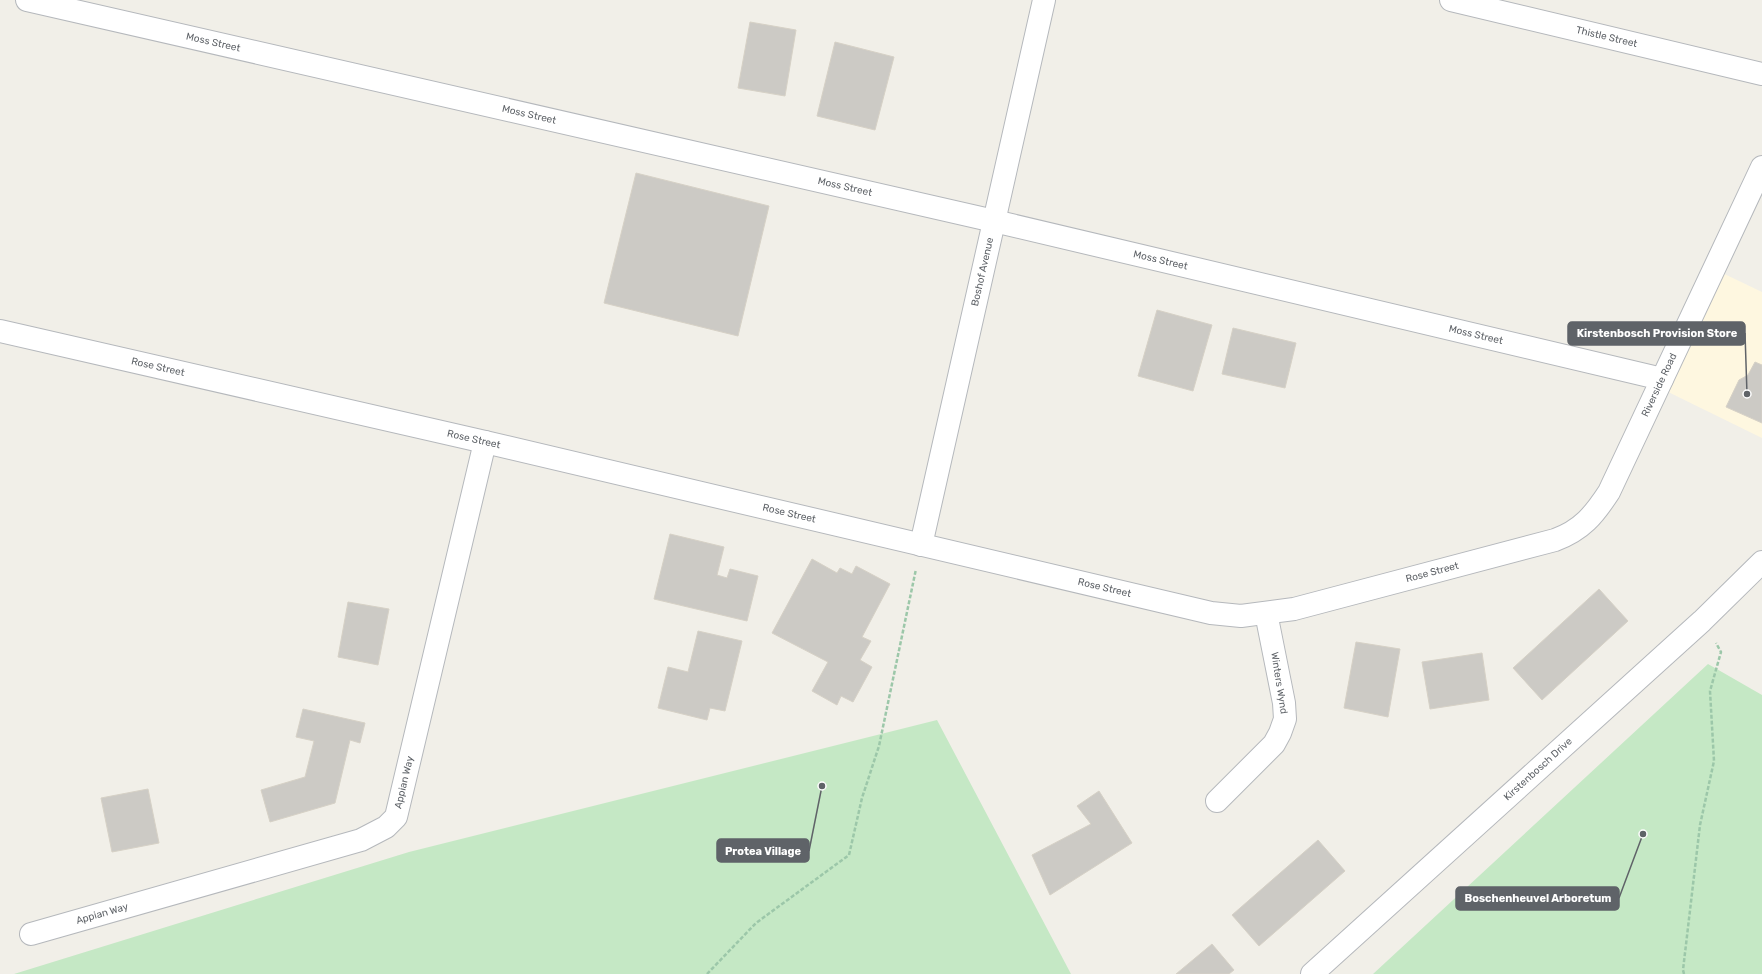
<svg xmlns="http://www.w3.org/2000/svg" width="1762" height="974" font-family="Rubik,sans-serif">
<rect width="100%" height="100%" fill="#f1efe8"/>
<path fill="#fef7e0" d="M 1714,269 L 1762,292 L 1762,438 L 1658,387 Z"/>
<path fill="#c5e8c5" d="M 1708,664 L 1762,695 L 1762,974 L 1373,974 Z
M 937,720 L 1071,974 L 14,974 L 409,852 Z"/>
<path fill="#cccac5" stroke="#d6d1c6" d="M 750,22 L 796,30 L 785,96 L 738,88 Z
M 835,42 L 894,57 L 875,130 L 817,116 Z
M 636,173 L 769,206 L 738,336 L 604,303 Z
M 1157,310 L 1212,325 L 1193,391 L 1138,376 Z
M 1233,328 L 1296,343 L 1285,388 L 1222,374 Z
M 1755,362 L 1762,365 L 1762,423 L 1726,407 L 1739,380 L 1748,375 Z
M 670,534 L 724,547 L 717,575 L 727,578 L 730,569 L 758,576 L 747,621 L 654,599 Z
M 812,559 L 837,573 L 840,568 L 852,574 L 856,566 L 890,584 L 862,637 L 871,641 L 860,660 L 872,667 L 853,702 L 841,696 L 837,705 L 812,691 L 828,662 L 772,633 Z
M 1599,589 L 1628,621 L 1542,700 L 1513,668 Z
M 348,602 L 389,609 L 378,665 L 338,657 Z
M 698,631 L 742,641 L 725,711 L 710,708 L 707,720 L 658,708 L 668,667 L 688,672 Z
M 1356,642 L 1400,649 L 1388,717 L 1344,708 Z
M 1482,653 L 1489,700 L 1430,709 L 1422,662 Z
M 303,709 L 365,723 L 360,743 L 350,740 L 335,803 L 270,822 L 261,790 L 305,777 L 314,741 L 296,737 Z
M 148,789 L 159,843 L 112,852 L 101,798 Z
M 1099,791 L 1132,843 L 1050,895 L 1032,855 L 1091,824 L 1077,806 Z
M 1318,840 L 1345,871 L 1259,946 L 1232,915 Z
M 1212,944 L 1234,970 L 1229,974 L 1176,974 Z"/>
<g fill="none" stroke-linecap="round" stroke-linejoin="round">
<g stroke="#b5b8bc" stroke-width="24">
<g id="minor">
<path id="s1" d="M 27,0 L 994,221 L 1662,379"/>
<path id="s2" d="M 1451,0 L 1762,74"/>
<path id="s3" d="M 0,331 L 485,442 L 1211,613 L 1241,616 L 1294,609 L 1555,540 C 1582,530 1594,515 1609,492 L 1762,167"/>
<path id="s4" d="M 921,545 L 1044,0"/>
<path d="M 1217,801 L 1274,744 L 1280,733 L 1285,719 L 1284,703 L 1266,613"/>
<path id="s5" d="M 31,934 L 361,840 L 386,827 L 396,817 L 485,442"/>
<path id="s6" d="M 1312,974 L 1702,621 L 1762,562"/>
</g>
</g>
<path stroke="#9cc7a9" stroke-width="2.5" stroke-dasharray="4 2" stroke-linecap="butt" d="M 707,974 L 756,923 L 849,855 L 862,798 L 879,746 L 916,569
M 1684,974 L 1683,970 L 1700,825 L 1714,761 L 1710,691 L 1721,652 L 1716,643"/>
<use href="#minor" stroke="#fff" stroke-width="22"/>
</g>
<g text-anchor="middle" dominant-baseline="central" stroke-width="4" stroke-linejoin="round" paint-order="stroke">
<g font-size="10" fill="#5f6368" stroke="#fff">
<text stroke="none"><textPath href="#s2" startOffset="160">Thistle Street</textPath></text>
<text stroke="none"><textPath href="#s1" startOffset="191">Moss Street</textPath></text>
<text stroke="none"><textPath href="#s1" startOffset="515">Moss Street</textPath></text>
<text stroke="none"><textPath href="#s1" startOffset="839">Moss Street</textPath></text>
<text stroke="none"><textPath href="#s1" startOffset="1163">Moss Street</textPath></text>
<text stroke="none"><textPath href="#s4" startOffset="280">Boshof Avenue</textPath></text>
<text stroke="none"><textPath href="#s1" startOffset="1487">Moss Street</textPath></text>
<text stroke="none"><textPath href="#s3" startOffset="162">Rose Street</textPath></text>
<text stroke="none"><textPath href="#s3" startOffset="1789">Riverside Road</textPath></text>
<text stroke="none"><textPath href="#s3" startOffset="486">Rose Street</textPath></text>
<text stroke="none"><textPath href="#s3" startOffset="810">Rose Street</textPath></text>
<text stroke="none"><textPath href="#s3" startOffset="1470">Rose Street</textPath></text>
<text stroke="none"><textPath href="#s3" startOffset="1134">Rose Street</textPath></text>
<text transform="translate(1279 683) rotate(81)">Winters Wynd</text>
<text stroke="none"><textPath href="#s6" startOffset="305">Kirstenbosch Drive</textPath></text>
<text stroke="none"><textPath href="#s5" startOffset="421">Appian Way</textPath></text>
<text stroke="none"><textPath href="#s5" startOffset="74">Appian Way</textPath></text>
</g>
</g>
<path fill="none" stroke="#5f6368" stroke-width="1.5" d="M1747 394L1745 333M822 786L809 851M1643 834L1619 898"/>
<g fill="#5f6368" stroke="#fff" stroke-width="1.5">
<circle cx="1747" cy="394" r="4"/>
<circle cx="822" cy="786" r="4"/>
<circle cx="1643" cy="834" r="4"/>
</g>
<g fill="#5f6368" stroke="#5f6368" stroke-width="1.5">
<rect x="1568" y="322" width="177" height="23" rx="4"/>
<rect x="717" y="839" width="92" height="23" rx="4"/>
<rect x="1456" y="887" width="163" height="23" rx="4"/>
</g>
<g font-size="11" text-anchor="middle" font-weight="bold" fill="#fff">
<text x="1657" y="337">Kirstenbosch Provision Store</text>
<text x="763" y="855">Protea Village</text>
<text x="1538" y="902">Boschenheuvel Arboretum</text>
</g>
</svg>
